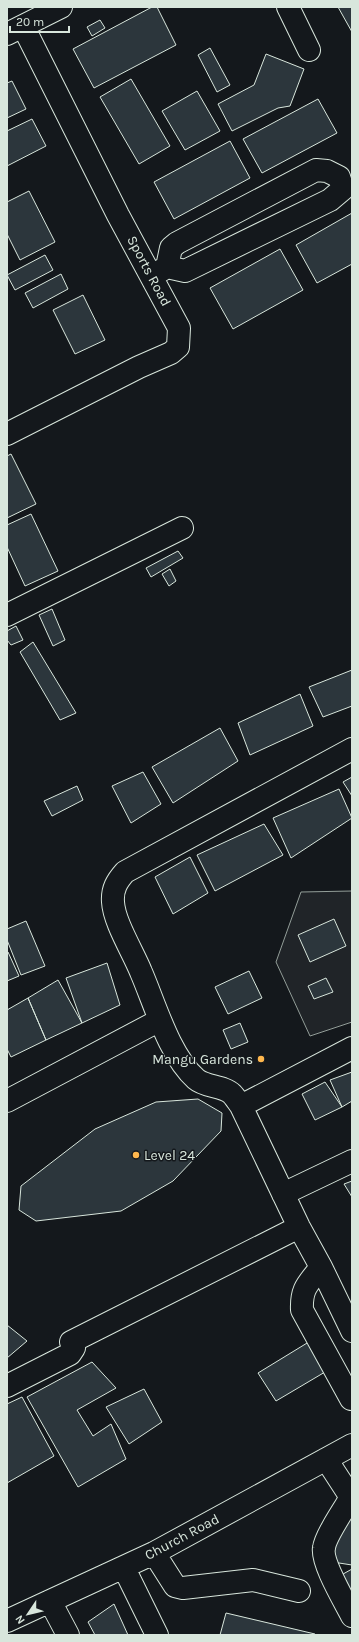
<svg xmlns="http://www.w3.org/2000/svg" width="359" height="1642" font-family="Karla,sans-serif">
<rect width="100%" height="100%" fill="#14181c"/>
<path fill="#202428" stroke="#939e99" d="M 352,891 L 352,1022 L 310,1036 L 276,962 L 301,892 Z"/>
<path fill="#2c363c" stroke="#d8e6dc" d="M 152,7 L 157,7 L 176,45 L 94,88 L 73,49 Z
M 338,7 L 352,7 L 352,32 Z
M 100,20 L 105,28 L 92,36 L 87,27 Z
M 210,48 L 230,85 L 217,92 L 198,55 Z
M 266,54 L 304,69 L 290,106 L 278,108 L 232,131 L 218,104 L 254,85 Z
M 131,79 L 170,146 L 139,164 L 100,97 Z
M 12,81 L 26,109 L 7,118 L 7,83 Z
M 197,91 L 220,131 L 185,150 L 162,111 Z
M 318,99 L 337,133 L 262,173 L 243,139 Z
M 32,119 L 46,146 L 7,166 L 7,131 Z
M 230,141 L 250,178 L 174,219 L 154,182 Z
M 29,191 L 55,242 L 20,260 L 7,234 L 7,202 Z
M 352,213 L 352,264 L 317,283 L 296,245 Z
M 280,249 L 303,290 L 233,329 L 210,288 Z
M 45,255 L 53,270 L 15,290 L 7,275 Z
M 61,274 L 68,289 L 33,308 L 25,293 Z
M 83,295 L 105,340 L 75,354 L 53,310 Z
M 11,454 L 36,504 L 7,518 L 7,456 Z
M 31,514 L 58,571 L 25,586 L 7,547 L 7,525 Z
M 178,551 L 183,558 L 151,577 L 146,568 Z
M 170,569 L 176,581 L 169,586 L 162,574 Z
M 52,609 L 65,640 L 53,646 L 39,615 Z
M 16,626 L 23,640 L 11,645 L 7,640 L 7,631 Z
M 33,642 L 76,713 L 60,720 L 20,652 Z
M 352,670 L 352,706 L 323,717 L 309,687 Z
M 300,694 L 313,726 L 250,755 L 238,723 Z
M 220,728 L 238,761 L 173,803 L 152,767 Z
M 143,772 L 161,804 L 131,823 L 112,786 Z
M 352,777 L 352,796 L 343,782 Z
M 77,786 L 83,800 L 52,816 L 44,801 Z
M 339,789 L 352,818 L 291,858 L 273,818 Z
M 264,824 L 283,855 L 215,891 L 197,855 Z
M 190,857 L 208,893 L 173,914 L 155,877 Z
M 334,919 L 346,946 L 310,962 L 298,935 Z
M 26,921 L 45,966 L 21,975 L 7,940 L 7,929 Z
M 7,952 L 8,952 L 19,976 L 7,981 Z
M 107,963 L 120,1005 L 82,1023 L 66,978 Z
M 249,971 L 262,998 L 228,1014 L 215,987 Z
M 326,978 L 333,992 L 314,999 L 308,986 Z
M 58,980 L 82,1023 L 46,1040 L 28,998 Z
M 28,998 L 46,1040 L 11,1057 L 7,1049 L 7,1010 Z
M 240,1023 L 248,1042 L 231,1049 L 223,1030 Z
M 352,1072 L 352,1101 L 342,1107 L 330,1080 Z
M 325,1082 L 342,1107 L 315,1120 L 302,1094 Z
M 198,1099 L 222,1113 L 221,1131 L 173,1181 L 121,1211 L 36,1221 L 19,1210 L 21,1186 L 95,1129 L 156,1102 Z
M 352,1181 L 352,1197 L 344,1184 Z
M 7,1325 L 27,1341 L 7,1358 Z
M 312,1340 L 325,1372 L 276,1401 L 258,1373 Z
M 92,1362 L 116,1388 L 77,1410 L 93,1436 L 111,1424 L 126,1459 L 78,1487 L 27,1397 Z
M 144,1389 L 162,1422 L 129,1444 L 106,1407 Z
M 22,1397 L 54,1456 L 7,1483 L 7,1404 Z
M 352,1507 L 352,1565 L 326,1561 Z
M 352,1569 L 352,1607 L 336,1578 Z
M 114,1604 L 128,1635 L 95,1635 L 88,1622 Z
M 226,1613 L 315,1634 L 315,1635 L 220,1635 Z"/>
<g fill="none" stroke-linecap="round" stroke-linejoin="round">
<g stroke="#d8e6dc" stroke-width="24">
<path id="minor" d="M 288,7 L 309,50
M 7,34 L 61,7
M 152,276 L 167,267 L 185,271 L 330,200 L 343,189 L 339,177 L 327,171 L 316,170 L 177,243 L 171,248 L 167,267
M 7,434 L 139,367 L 171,353 L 178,347 L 179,328 L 118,215 L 23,26
M 7,615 L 182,528
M 352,749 L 125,872 C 117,881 112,889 113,902 C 114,922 133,952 141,972 C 155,1004 169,1055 196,1079 C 205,1087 224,1086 232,1094 C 235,1097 238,1102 241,1106 L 352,1048
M 7,1101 L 160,1020
M 241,1106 L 299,1227 L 321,1267 L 352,1331
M 283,1194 L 352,1161
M 321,1267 C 308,1284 301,1288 302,1310 L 351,1399
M 7,1386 L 70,1354 L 74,1348 L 71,1342 L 299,1227
M 326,1459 L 352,1499
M 350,1499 C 344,1509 325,1537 324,1548 C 321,1562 345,1602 352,1616
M 154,1553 L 175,1586 L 183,1588 L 253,1580 L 299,1591
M 124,1568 L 157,1635
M 50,1601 L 68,1635
M 7,1621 L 154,1553 L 352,1445"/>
</g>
<use href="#minor" stroke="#14181c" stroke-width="22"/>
</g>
<g fill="#ffb74d" stroke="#14181c" stroke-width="1.5">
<circle cx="261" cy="1059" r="4"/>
<circle cx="136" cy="1155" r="4"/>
</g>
<g text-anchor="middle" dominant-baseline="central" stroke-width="3" stroke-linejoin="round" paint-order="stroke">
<g font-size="14" fill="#d8e6dc" stroke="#14181c">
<text transform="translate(149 271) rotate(62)">Sports Road</text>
<text transform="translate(182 1537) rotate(-28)">Church Road</text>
</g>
<g font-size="14" fill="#d8e6dc" stroke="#14181c" text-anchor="end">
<text x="253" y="1059">Mangu Gardens</text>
<text x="144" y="1155" text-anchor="start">Level 24</text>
</g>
</g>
<rect width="359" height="1642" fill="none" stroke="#d8e6dc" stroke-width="16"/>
<g transform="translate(28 1614) rotate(235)" stroke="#14181c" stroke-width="3" paint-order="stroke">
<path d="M0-3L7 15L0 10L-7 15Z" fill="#d8e6dc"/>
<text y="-6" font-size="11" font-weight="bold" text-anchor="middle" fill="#d8e6dc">N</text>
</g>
<path d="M10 26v6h59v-6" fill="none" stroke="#d8e6dc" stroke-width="2"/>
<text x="16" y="26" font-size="12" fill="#d8e6dc" stroke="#14181c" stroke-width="3" paint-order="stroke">20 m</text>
</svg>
